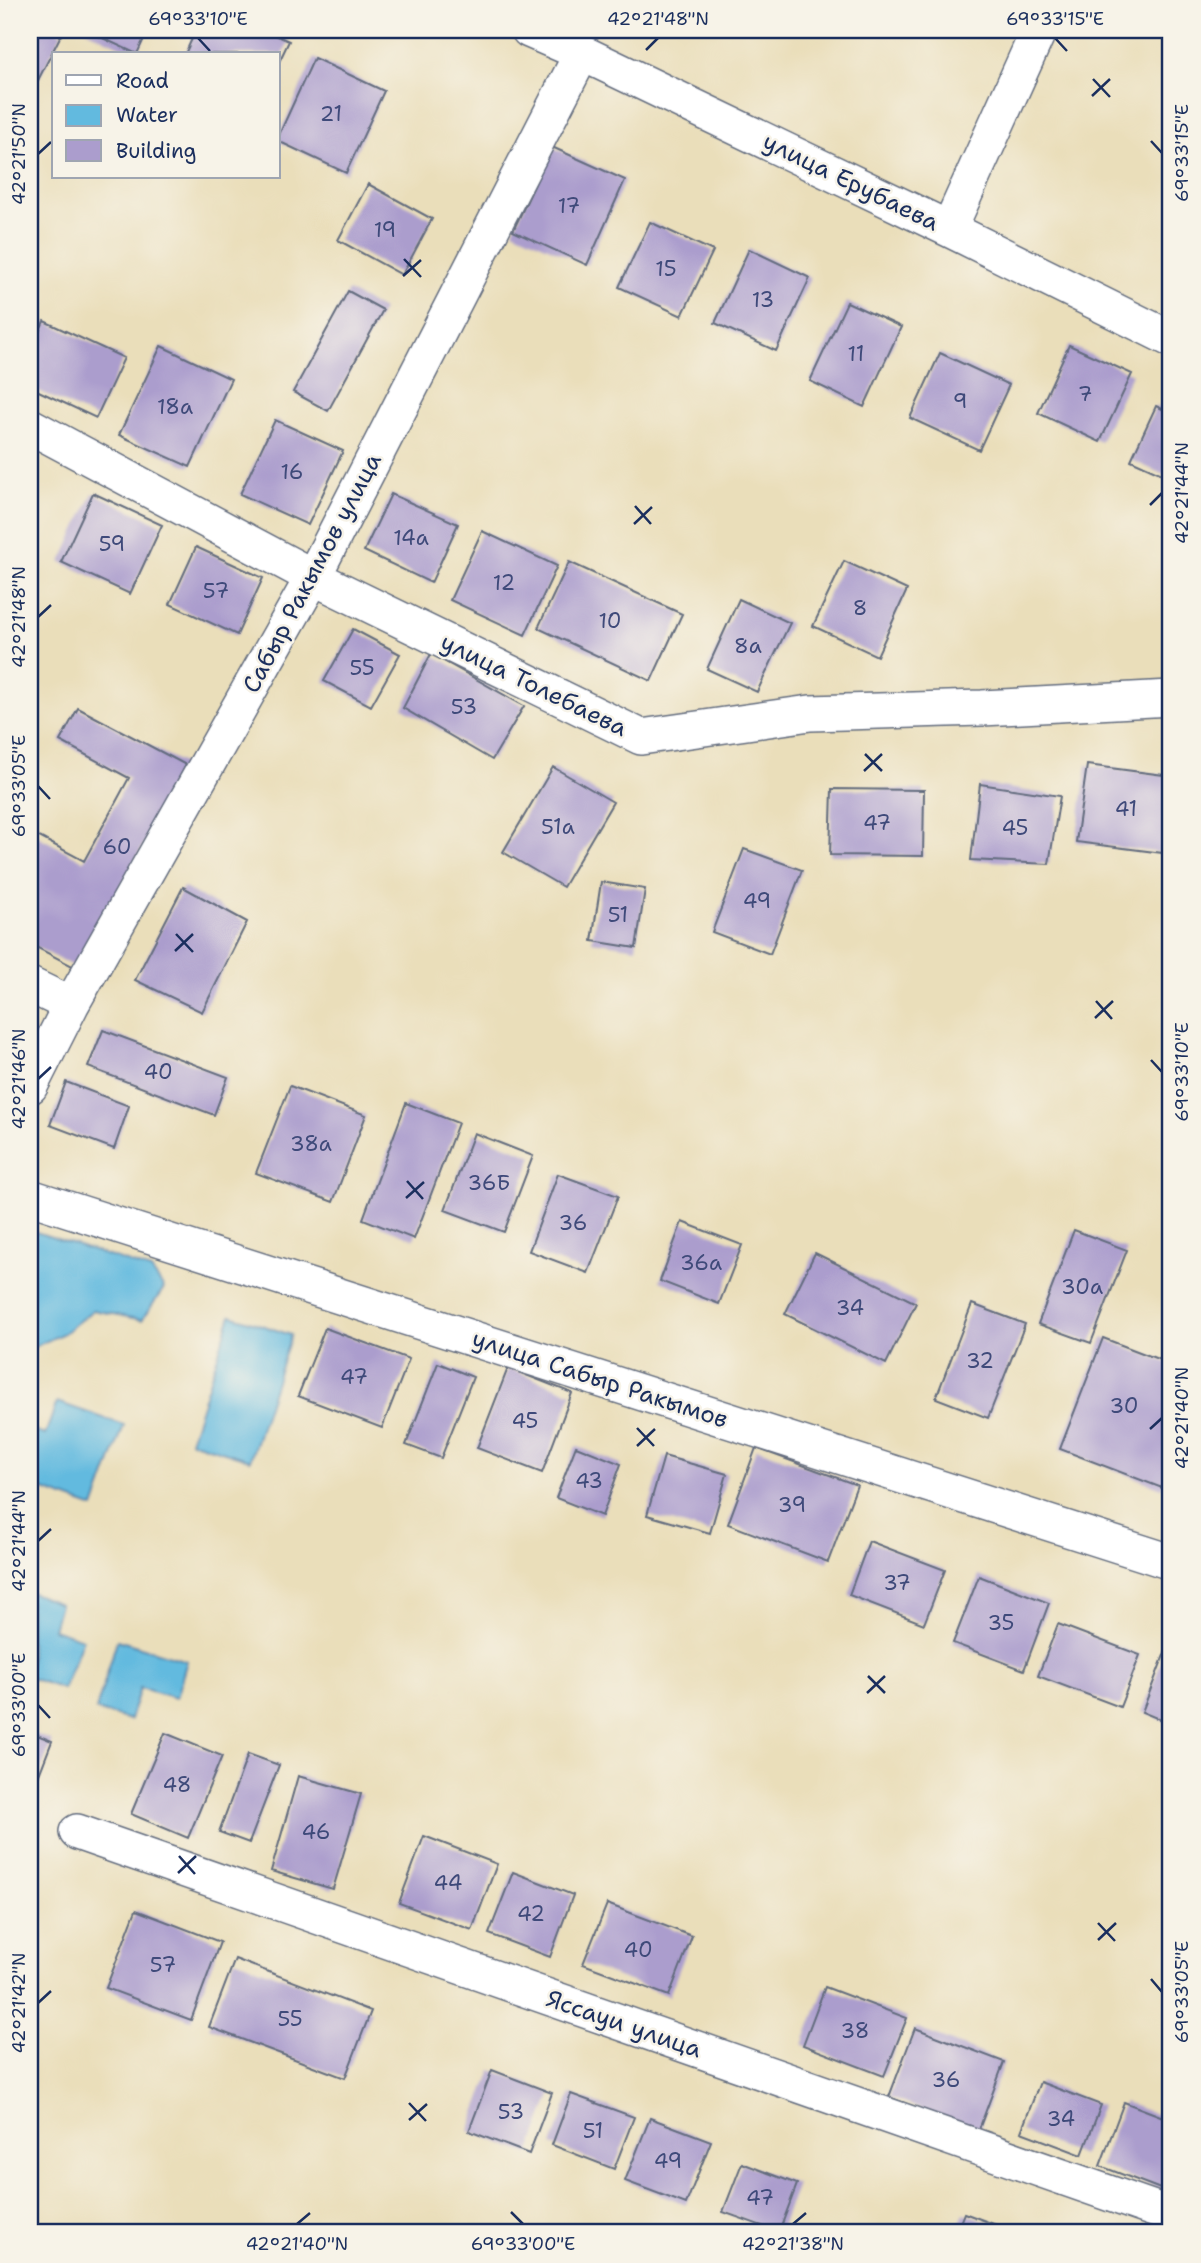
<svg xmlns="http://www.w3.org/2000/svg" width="1201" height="2263" font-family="'Shantell Sans',sans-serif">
<rect width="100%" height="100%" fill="#f7f3e8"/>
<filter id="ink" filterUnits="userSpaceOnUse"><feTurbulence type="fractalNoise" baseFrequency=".0143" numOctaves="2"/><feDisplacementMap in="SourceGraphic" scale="14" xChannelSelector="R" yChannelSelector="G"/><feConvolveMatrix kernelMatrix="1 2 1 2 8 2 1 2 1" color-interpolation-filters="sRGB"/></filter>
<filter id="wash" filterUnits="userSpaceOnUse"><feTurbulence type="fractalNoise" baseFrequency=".00686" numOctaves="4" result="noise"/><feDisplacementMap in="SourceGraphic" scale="28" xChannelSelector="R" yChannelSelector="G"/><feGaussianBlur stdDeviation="1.57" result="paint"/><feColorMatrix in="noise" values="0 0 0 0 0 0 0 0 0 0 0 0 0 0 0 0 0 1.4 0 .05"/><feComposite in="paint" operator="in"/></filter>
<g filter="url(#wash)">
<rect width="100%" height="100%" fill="#eadeba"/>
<path fill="#62badf" stroke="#3e749e" stroke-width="2" d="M 30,1230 L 151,1270 L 164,1288 L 142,1320 L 93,1310 L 64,1333 L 30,1349 Z
M 231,1315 L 291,1335 L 250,1460 L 190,1441 Z
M 57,1402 L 124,1425 L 94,1508 L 30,1485 L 30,1430 L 45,1435 Z
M 30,1592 L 60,1604 L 53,1629 L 83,1639 L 63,1689 L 30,1678 Z
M 117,1640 L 187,1661 L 176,1698 L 140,1688 L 130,1720 L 96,1710 Z"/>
<g id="blocks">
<path fill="#ab9dcd" d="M 30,30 L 54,30 L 62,33 L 30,96 Z
M 85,30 L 148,30 L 137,54 Z
M 196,30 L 264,30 L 289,41 L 278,64 L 278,54 L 185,54 Z
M 314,58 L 384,91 L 346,173 L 278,141 L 278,137 Z
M 552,147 L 625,180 L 587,265 L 513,231 Z
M 368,184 L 432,219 L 402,275 L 338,240 Z
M 650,222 L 713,251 L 682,316 L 619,287 Z
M 749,249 L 810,278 L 776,351 L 715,323 Z
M 348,291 L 383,310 L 328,411 L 293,392 Z
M 847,302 L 901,327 L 864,407 L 810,381 Z
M 44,321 L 124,358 L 96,418 L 30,387 L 30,352 Z
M 1069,345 L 1132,374 L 1100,442 L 1038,413 Z
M 161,346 L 231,379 L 190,467 L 119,435 Z
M 940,353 L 1009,385 L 979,450 L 910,418 Z
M 1156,406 L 1171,413 L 1171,478 L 1131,460 Z
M 275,420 L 343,451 L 308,525 L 240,494 Z
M 93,493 L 162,525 L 130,594 L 61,562 Z
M 391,494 L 458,524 L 431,583 L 364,551 Z
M 482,531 L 557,566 L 525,635 L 450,600 Z
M 196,547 L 263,578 L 237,635 L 170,604 Z
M 844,561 L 907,590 L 877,656 L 813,626 Z
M 569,562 L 682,614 L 651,681 L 538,628 Z
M 739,599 L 790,623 L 757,692 L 707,669 Z
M 353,629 L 400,654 L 371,706 L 324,681 Z
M 431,654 L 524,706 L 492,760 L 403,708 Z
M 78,708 L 186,765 L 78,969 L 30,944 L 30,832 L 84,861 L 129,778 L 60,741 Z
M 1087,765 L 1171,776 L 1171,854 L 1076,842 Z
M 553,767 L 613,802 L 563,887 L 503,852 Z
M 980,784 L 1060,796 L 1049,864 L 971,860 Z
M 832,789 L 924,790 L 923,856 L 830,855 Z
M 744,849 L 802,870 L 770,954 L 712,932 Z
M 601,882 L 645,889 L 636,948 L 592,941 Z
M 183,887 L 247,922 L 202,1012 L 135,980 Z
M 103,1030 L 228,1077 L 214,1115 L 88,1067 Z
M 66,1082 L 129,1106 L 114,1149 L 50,1125 Z
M 290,1086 L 366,1115 L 333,1202 L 256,1173 Z
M 406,1103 L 458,1123 L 414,1239 L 363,1219 Z
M 474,1133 L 533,1156 L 504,1232 L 445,1210 Z
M 558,1174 L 618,1196 L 588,1273 L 529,1251 Z
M 682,1222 L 742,1245 L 719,1304 L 660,1281 Z
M 1074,1230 L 1127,1250 L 1091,1343 L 1038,1324 Z
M 815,1253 L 916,1303 L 886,1364 L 785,1314 Z
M 972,1304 L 1025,1324 L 988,1418 L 936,1398 Z
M 325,1328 L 409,1359 L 382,1428 L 298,1396 Z
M 1103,1338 L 1171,1364 L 1171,1462 L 1162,1488 L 1060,1449 Z
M 438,1363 L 473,1377 L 441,1458 L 406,1445 Z
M 508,1368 L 572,1393 L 542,1473 L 477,1448 Z
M 576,1446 L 621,1464 L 602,1516 L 556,1498 Z
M 756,1448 L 857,1485 L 828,1562 L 728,1524 Z
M 664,1456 L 727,1474 L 710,1533 L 647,1515 Z
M 869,1541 L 945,1570 L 924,1624 L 849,1595 Z
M 979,1576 L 1049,1603 L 1024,1670 L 953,1643 Z
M 1058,1624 L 1140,1655 L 1120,1707 L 1038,1676 Z
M 1171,1637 L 1171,1724 L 1142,1712 Z
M 30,1732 L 52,1741 L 30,1798 Z
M 165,1733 L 222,1756 L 188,1838 L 131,1814 Z
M 248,1754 L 279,1765 L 249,1843 L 219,1832 Z
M 298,1776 L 361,1794 L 333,1889 L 271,1871 Z
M 424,1836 L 497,1864 L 472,1930 L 399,1903 Z
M 513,1872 L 573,1895 L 550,1957 L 489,1934 Z
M 607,1904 L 692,1936 L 669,1996 L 583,1964 Z
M 136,1910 L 220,1942 L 191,2020 L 106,1988 Z
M 235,1959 L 371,2011 L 345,2078 L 209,2027 Z
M 825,1987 L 907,2018 L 884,2076 L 803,2045 Z
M 915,2028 L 1004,2062 L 978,2132 L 889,2097 Z
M 492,2070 L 552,2093 L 529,2154 L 469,2131 Z
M 1040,2082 L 1101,2105 L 1082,2155 L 1021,2132 Z
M 571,2094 L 634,2117 L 614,2169 L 552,2145 Z
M 1124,2102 L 1171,2120 L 1171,2193 L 1100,2166 Z
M 650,2118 L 711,2141 L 686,2204 L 625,2181 Z
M 742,2163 L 797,2184 L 779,2232 L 723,2212 Z
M 964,2213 L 1018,2233 L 956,2233 Z"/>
</g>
</g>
<g filter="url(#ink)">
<use href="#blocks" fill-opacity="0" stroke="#636c7e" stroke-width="2"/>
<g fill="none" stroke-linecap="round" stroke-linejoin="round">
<g stroke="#636c7e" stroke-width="38">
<path id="minor" d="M 529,30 L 582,53 L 949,229 L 1171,339
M 949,229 L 1039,30
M 30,426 L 313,577 L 641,737 L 810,713 L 982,708 L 1171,698
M 30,985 L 71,1005
M 30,1086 L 71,1005 L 313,577 L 582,53
M 30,1197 L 1171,1562
M 77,1832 L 1171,2215"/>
</g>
<use href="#minor" stroke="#fff" stroke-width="35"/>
</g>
</g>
<path fill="none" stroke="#1b2f5e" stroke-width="2.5" d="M 198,38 L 210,51M 1055,38 L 1067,51M 646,50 L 658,38M 1093,79 L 1110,97M 1092,96 L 1110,79M 1151,141 L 1162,153M 38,154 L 51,142M 404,259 L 421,277M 403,276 L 421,260M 1150,505 L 1162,493M 635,506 L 651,524M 634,524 L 652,507M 38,617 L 51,605M 865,754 L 882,771M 864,771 L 882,754M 38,786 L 50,799M 176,934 L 193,952M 175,951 L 193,934M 1096,1001 L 1112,1019M 1095,1018 L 1113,1001M 1151,1060 L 1162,1072M 38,1079 L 51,1067M 407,1181 L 423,1199M 406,1198 L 424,1182M 637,1428 L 654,1446M 1150,1429 L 1162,1418M 637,1446 L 655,1429M 38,1541 L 51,1529M 868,1676 L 885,1693M 867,1693 L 885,1676M 38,1705 L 50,1718M 179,1856 L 195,1874M 178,1873 L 196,1856M 1098,1923 L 1115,1941M 1098,1940 L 1116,1923M 1151,1979 L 1162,1992M 38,2003 L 51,1991M 409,2103 L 426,2121M 409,2120 L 427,2104M 511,2212 L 523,2224M 297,2224 L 310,2213M 793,2224 L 806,2213"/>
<g text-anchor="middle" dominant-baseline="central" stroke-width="5" stroke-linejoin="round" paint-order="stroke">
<g font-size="21" fill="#3f4a7a">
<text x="331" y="114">21</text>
<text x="569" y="206">17</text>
<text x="385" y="230">19</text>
<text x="666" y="269">15</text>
<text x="763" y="300">13</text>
<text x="856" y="354">11</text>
<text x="1085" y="394">7</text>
<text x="960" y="401">9</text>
<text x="175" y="407">18а</text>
<text x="292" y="472">16</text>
<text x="411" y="538">14а</text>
<text x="112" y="544">59</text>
<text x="504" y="583">12</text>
<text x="216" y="591">57</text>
<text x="860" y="608">8</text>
<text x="610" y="621">10</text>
<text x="748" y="646">8а</text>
<text x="362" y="668">55</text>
<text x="464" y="707">53</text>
<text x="1126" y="809">41</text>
<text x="877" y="823">47</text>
<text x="558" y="827">51а</text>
<text x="1015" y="828">45</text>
<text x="117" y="847">60</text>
<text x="757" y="901">49</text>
<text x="618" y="915">51</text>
<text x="158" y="1072">40</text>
<text x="311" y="1144">38а</text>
<text x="489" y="1183">36Б</text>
<text x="573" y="1223">36</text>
<text x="701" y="1263">36а</text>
<text x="1082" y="1287">30а</text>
<text x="850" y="1308">34</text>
<text x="980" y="1361">32</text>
<text x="354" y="1377">47</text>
<text x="1124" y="1406">30</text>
<text x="525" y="1421">45</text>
<text x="589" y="1481">43</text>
<text x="792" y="1505">39</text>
<text x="897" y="1583">37</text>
<text x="1001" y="1623">35</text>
<text x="177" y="1785">48</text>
<text x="316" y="1832">46</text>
<text x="448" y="1883">44</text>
<text x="531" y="1914">42</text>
<text x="638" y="1950">40</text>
<text x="163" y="1965">57</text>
<text x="290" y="2019">55</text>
<text x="855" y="2031">38</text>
<text x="946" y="2080">36</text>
<text x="511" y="2112">53</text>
<text x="1061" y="2119">34</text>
<text x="593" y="2131">51</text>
<text x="668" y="2161">49</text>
<text x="760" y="2198">47</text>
</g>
<g font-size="24" fill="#1b2f5e" stroke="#f7f3e8">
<text transform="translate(851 182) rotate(26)">улица Ерубаева</text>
<text transform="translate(312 573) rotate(-62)">Сабыр Ракымов улица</text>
<text transform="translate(534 685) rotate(26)">улица Толебаева</text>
<text transform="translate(600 1379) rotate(18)">улица Сабыр Ракымов</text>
<text transform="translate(624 2024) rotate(19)">Яссауи улица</text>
</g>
</g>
<rect width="1201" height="2263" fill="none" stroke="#f7f3e8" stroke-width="77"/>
<rect x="52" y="52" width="228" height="126" fill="#f7f3e8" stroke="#9fa5b1" stroke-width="2"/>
<rect x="66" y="75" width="35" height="10" fill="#ffffff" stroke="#9fa5b1" stroke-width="2"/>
<text x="116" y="88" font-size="21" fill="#1b2f5e">Road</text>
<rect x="66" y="105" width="35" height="21" fill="#62badf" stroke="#9fa5b1" stroke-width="2"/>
<text x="116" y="122" font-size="21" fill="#1b2f5e">Water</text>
<rect x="66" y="140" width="35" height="21" fill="#ab9dcd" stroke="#9fa5b1" stroke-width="2"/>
<text x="116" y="158" font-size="21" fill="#1b2f5e">Building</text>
<rect x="38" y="38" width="1124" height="2186" fill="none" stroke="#1b2f5e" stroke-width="2.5"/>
<g font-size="18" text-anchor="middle" fill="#1b2f5e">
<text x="198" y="25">69°33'10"E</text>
<text x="658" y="25">42°21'48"N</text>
<text x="1055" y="25">69°33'15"E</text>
<text transform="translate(1182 153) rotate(-90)" y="6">69°33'15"E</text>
<text transform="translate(19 154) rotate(-90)" y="6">42°21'50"N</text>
<text transform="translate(1182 493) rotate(-90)" y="6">42°21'44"N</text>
<text transform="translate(19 617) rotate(-90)" y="6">42°21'48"N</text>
<text transform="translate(19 786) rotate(-90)" y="6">69°33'05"E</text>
<text transform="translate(1182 1072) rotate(-90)" y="6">69°33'10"E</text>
<text transform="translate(19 1079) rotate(-90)" y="6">42°21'46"N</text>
<text transform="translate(1182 1418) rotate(-90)" y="6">42°21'40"N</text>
<text transform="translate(19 1541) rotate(-90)" y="6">42°21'44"N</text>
<text transform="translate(19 1705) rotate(-90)" y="6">69°33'00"E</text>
<text transform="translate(1182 1992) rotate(-90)" y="6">69°33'05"E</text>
<text transform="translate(19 2003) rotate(-90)" y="6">42°21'42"N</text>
<text x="297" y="2250">42°21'40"N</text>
<text x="523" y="2250">69°33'00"E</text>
<text x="793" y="2250">42°21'38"N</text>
</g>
</svg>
